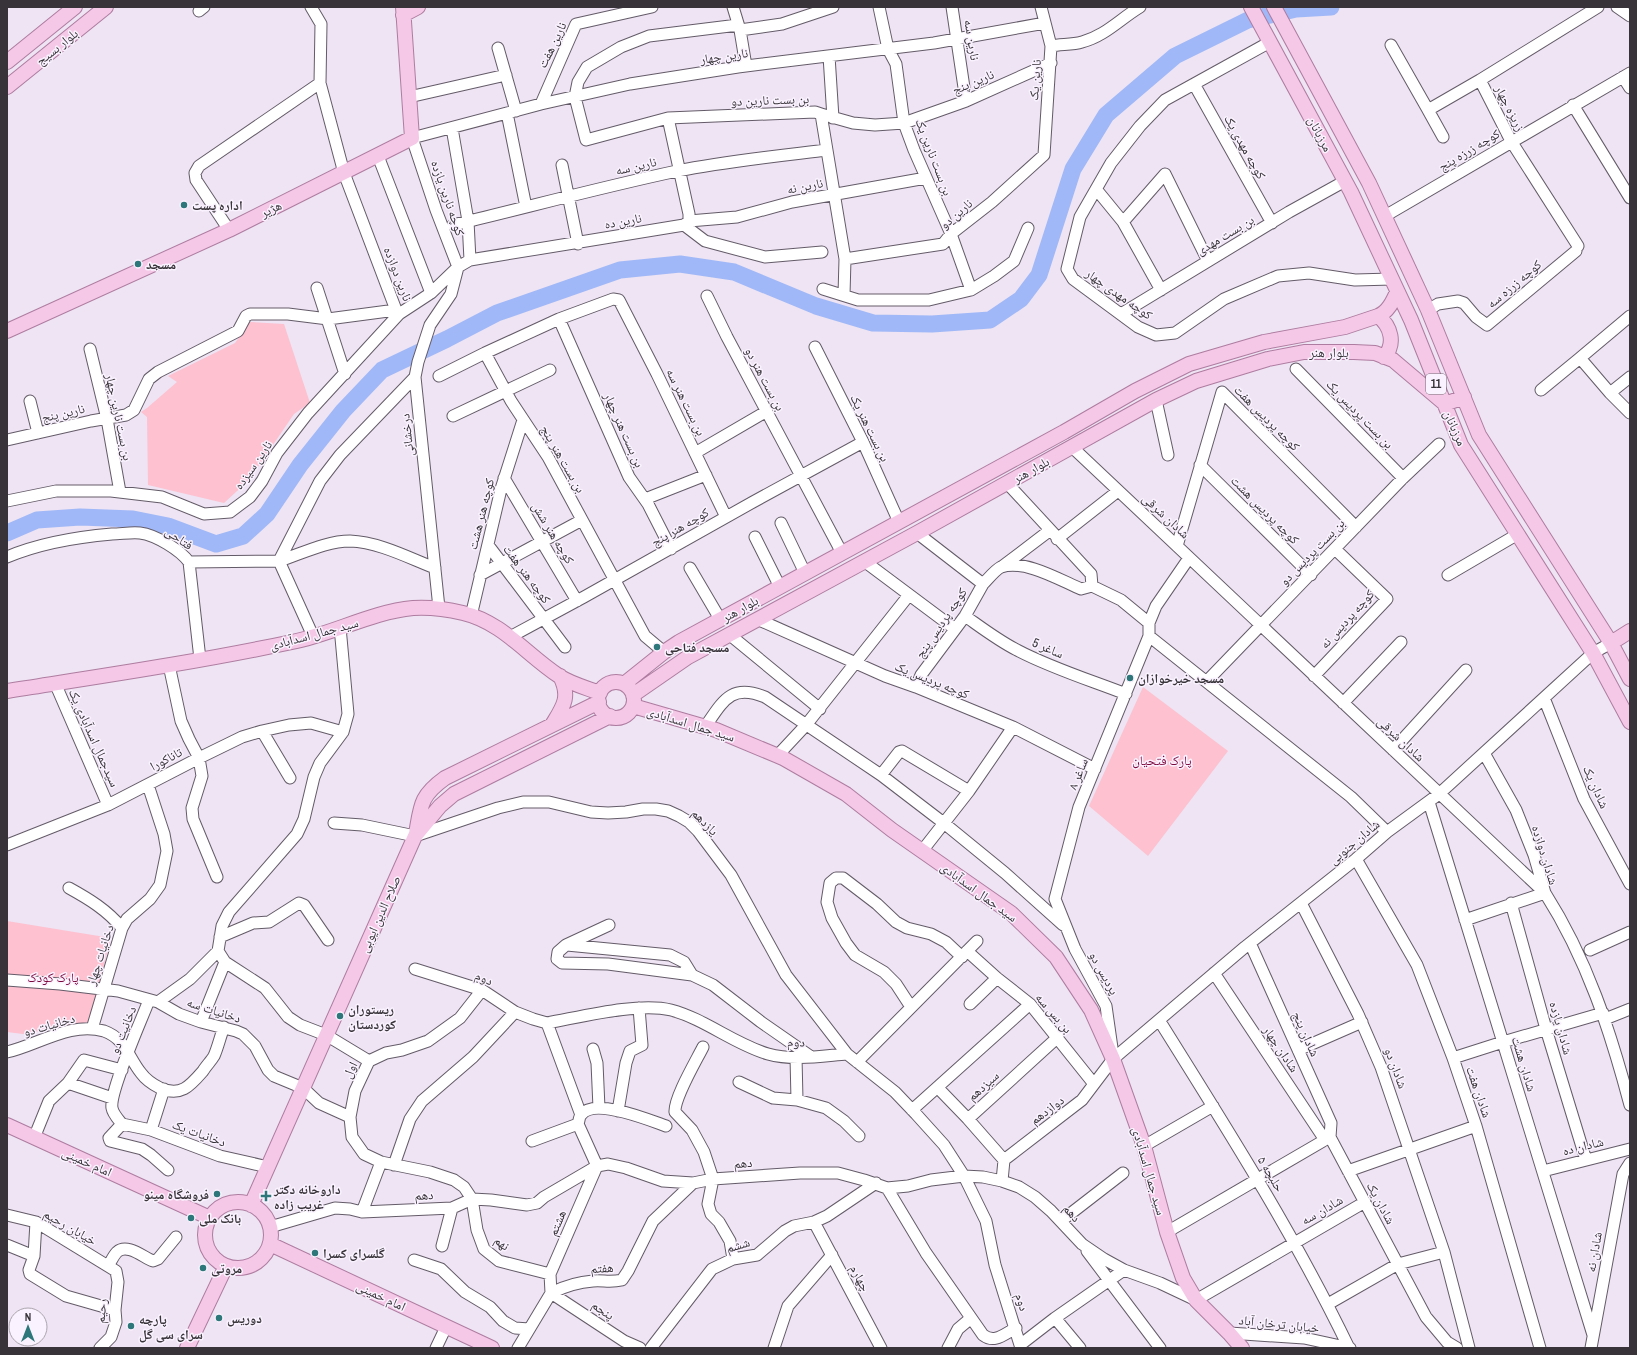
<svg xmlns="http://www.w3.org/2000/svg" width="1637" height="1355" font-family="'Archivo Narrow','Noto Naskh Arabic',sans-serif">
<rect width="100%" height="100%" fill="#eee4f3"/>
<path fill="#fdc1d0" d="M 250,322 L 284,324 L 310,403 L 294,414 L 249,480 L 224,503 L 148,485 L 147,417 L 141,412 L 147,408 L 177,382 L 168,376 L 235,343 Z
M 1143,687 L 1228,751 L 1148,856 L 1089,806 Z
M 7,921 L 111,938 L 89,1022 L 23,1034 L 7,1032 Z"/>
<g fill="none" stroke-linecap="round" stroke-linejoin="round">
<path stroke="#a0b8f7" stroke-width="17" d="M 7,533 L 37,520 L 80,517 L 133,519 L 168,526 L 216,544 L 243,536 L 267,514 L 300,465 L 343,411 L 382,370 L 447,339 L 497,313 L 620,270 L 680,264 L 734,272 L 816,306 L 873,323 L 932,324 L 990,320 L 1021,299 L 1039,275 L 1073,169 L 1106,115 L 1175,56 L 1248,20 L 1296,9 L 1331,7"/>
<g stroke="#645b68" stroke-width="13">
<path id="minor" d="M 311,7 L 321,24 L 320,83 L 344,173 L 396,310 L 399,314 L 431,293 L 458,267 L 470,260 L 684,225 L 689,221 L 689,214 L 668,118
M 733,7 L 740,30 L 746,66
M 879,7 L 888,49 L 896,64 L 904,123 L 914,150 L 951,234 L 971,290
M 952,7 L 966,101
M 1617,7 L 1630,16
M 199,11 L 204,7
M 738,25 L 649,36 L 621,47 L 587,67 L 578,82 L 575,97 L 586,140 L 668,118 L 815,112 L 821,114 L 845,259 L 844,295
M 740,30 L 782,24 L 833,7
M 1270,42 L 1165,100 L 1140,126 L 1111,163 L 1080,217 L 1067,269 L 1073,279 L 1138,327 L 1156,335 L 1175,333 L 1224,299 L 1278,276 L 1309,273 L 1355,280 L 1392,279
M 1391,45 L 1428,110 L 1480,80
M 1051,46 C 1061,44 1072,45 1082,42 C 1105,36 1120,19 1140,7
M 498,48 L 516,111
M 829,56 L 833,118
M 1623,77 L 1630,88
M 1194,84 L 1272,223
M 409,97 L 506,75
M 541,104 L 576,24 L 652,7
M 1573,105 L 1630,198
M 1428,110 L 1443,137
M 507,113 L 526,207
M 821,114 L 853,123 L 875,125 L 904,123 L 966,101 L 1051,63
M 452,128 L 468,221 L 470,260
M 378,156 L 431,293
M 562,165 L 578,244
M 1096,189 L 1123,222
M 1385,216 L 1630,73
M 689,221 L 737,217 L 792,202 L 926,178
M 453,225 C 528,207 602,187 677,171 C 727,161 777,156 827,150
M 684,225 L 705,241 L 765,257 L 822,252
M 229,230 L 196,180 L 195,173 L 199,166 L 320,83
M 1578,246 L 1511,141 L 1480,80 L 1598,7
M 845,259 L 943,244 L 951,234 L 992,202 L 1044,155 L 1051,46 L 1041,7
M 458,267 L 436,210 L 412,138 L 541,104 L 630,84 L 738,67 L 934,43 L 1045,23
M 317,288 L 345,374
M 823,289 L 858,300 L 929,300 L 971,290 L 994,276 L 1014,261 L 1028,228
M 1161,290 L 1123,222 L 1165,174 L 1208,261
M 707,296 L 727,337 L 842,553
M 1428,310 L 1438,304 L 1458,301 L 1464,303 L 1476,317 L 1487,325 L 1576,251
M 1121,314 L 1289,212 L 1345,181
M 559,319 L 629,477 L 648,504 L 671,549
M 815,347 L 863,442 L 899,522
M 90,349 L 107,419 L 120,492
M 485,353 L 511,401 L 548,457 L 645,636 L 664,652
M 1580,358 L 1630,316
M 1296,369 L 1403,478
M 439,376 L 485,353 L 559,319 L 613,299 L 619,300 L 657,374 L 726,517
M 415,377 L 340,455 L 320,481 L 279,561 C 301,554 326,541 350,541 C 379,542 409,558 435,568
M 1541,390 L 1580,358 L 1610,393 L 1630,413
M 1610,393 L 1630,377
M 1156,400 L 1168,455
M 30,401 L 38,433
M 453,416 L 550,370
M 7,440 L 91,421 L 126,415 L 134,410 L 149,379 L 158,372 L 238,331 L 246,316 L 250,314 L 288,314 L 328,319 L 396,310
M 1072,447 L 1545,893 C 1587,959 1610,1030 1630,1105
M 695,453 L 767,411
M 1200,465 L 1311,575
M 504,478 L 577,601
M 1007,483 L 1091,574 L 1092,586
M 645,499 L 706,475
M 7,501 L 56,491 L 111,491 L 162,497 L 204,514 L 230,512 L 250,497 L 262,481 L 277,453 L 308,413 L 399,314
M 781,523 L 805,573
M 755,537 L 780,587
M 1057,539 L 1118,491
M 488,545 L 565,647
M 1177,546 L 1222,392 L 1356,527
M 7,557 C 40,543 77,537 112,534 C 121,534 131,532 140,533 C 156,535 180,550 189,562 L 279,561 L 313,636
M 864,561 L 955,629
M 189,562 L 200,659
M 1003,566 L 1049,531
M 690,568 L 720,619
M 480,575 L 582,520
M 1448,575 L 1518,534
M 983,584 C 988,579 995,570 1001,567 C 1025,559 1060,580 1081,589 L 1092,586 L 1121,600 L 1149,623
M 439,608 L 415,377 L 418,362 L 430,325 L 451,294 L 458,267
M 471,616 L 501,489 L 523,420
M 965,616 C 982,628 999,641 1017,650 C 1051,668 1090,680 1126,694
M 757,619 L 885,676 L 916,687 L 1013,727 L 1095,769
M 340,627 L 348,714 L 343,732 L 320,763 L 314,777 L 304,819 L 297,834 L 229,912 L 222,926 L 218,951 L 225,962 L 265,988 L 288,1017 L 300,1025 L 326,1035 L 369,1061
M 730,635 L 820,709
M 1149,636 L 1351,797 L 1387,832
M 510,637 L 584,597 L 753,502 L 863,442
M 169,665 L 181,721 L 189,739 L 199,758 L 202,776 L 192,808 L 193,819 L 217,877
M 1314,676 L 1387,599 L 1335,549
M 1207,681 L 1403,478 L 1439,444
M 55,683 L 108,805
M 916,687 L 921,675 L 965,616 L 983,584 L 917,533
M 1544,698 L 1584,799 L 1630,884
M 1343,703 L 1401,642
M 705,727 C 723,701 731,683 765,697 L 881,775 L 945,824 L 1005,873 L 1063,925
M 262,731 L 290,778
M 1393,750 L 1466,670
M 778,755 L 806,725 L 909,595
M 881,775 L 899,752 L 902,751 L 969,791
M 1429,802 L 1593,1335
M 334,823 L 362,825 L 415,836 L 498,808 L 523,802 L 549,802 L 591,812 L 608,813 L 626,812 L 643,809 L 656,809 L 668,811 L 679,816 L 689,822 L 698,831 L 731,875 L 786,975 L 847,1054
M 7,845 L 108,805 L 199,758 L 242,737 L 262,731 L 289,725 L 311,723 L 343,732
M 922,851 L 969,791 L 1013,727
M 1356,859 L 1417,965 L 1453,1058 L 1476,1126 L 1540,1348
M 69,888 C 89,899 107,910 122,928
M 1301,903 L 1358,1014 L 1381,1067 L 1444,1252 L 1469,1348
M 1511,903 L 1546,1029 L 1586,1160
M 1465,920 L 1545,893 L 1534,855 L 1516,810 L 1484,753
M 609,925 L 566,945 L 558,952 L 557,959 L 562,963 L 608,964 L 692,975 L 713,985 L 761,1022 L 810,1056
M 220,937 L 253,923 L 269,922 L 299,903 L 304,905 L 328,940
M 1250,943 L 1331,1123 L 1330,1137
M 567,945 L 670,955 L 684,962 L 692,975
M 1590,950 L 1630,932
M 967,951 L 997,978 L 1030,1004 L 1094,1084
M 415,969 L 482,990 L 515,1012 L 533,1019 L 547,1023 C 581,1017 638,1002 671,1010 C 705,1019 734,1044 768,1054 C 793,1061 822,1056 847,1054 L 895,1092 L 916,1114 L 944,1145 L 964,1176 L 986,1221 L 995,1265 L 1021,1348
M 1214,973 L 1325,1140
M 7,980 L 60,984 L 118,991 L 158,1002 L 179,1014 L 201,1022 L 236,1031 L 243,1034 L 255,1046 L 268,1070 L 274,1076 L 303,1088 L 319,1103 L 350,1117
M 482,990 L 460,1018 L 428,1041 L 402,1050 L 386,1053 L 369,1061 L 355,1091 L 350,1117 L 352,1137 L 364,1154 L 381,1162 L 430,1172 L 454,1180 L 464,1187 L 472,1199 L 477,1230 L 484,1249 L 499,1261 L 550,1274
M 158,1002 L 190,979 L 218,951
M 970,1004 L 997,978
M 911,1007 L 896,984 L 884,972 L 855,955 L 846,943 L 832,918 L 827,902 L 830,883 L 836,878 L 843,878 L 877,904 L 896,922 L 907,928 L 931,934 L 946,942 L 962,957
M 1605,1019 L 1630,1009
M 1159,1020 C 1226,1127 1294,1234 1349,1348
M 201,1022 L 225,962
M 547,1023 L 581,1115
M 92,1029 L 122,928 L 127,919 L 150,899 L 160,885 L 167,851 L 164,834 L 148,785
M 703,1047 C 696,1061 674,1098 675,1112 L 692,1130 L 704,1152 L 713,1179 L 708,1204 L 711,1214 L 719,1222 L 730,1241 L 733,1259
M 1112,1048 L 1106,1006 L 1075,949 L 1055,899 L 1079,807 L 1149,636 L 1149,623 L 1156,606 L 1189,558
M 593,1049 L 597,1063 L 599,1108
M 1298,1050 L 1362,1022
M 7,1052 C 38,1045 71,1021 104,1031 C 126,1039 128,1057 141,1073 C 146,1080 152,1084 160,1088 C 181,1097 190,1086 203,1071 C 206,1066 211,1061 214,1056 C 218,1047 220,1037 224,1027
M 796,1057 L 797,1100
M 1453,1058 L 1503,1042 L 1603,1013
M 857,1062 L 977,941
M 739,1082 L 773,1098 L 797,1100 L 826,1108 L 844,1121 L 859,1136
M 68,1083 L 112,1098
M 938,1088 L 968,1119
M 912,1110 L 1030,1004
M 618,1111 L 626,1063 L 630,1051 L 642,1045 L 639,1008
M 122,1124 L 151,1130 L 220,1156 L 268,1167
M 122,1124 C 118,1119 113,1114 112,1108 C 109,1092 142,1019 149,1000
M 122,1124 L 109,1138 L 110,1141 L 142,1149 L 151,1155 L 168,1170
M 151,1130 L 164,1089
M 1330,1137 L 1426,1317 L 1447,1342 L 1457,1348
M 34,1138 L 49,1101 L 68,1083 L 84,1060 L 122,1070
M 532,1141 L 578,1124
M 1144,1146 L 1213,1106
M 1004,1160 L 968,1119 L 1058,1037
M 394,1165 L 410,1119 L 422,1101 L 473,1057 L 515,1012
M 1348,1171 L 1476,1126
M 1543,1171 L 1630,1149
M 1002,1181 L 1004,1160 L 1082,1100 L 1113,1059 L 1245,947 L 1356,859 L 1387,832 L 1439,794 L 1593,653 L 1611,643
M 887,1188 L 926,1253 L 983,1335 C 995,1344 1004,1334 1016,1328
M 362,1212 L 381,1162
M 7,1215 L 36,1222 L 116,1271 L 118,1282 L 115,1310 L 116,1322 L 111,1337 L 100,1348
M 1061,1221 L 1123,1173
M 36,1222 L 34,1256 L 29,1270 L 30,1274 L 66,1296 L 115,1310
M 814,1222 L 881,1348
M 270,1227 L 335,1208 L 350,1209 L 362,1212 L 452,1208 L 472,1199 L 491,1200 L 527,1205 L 537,1203 L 544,1197 L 597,1166 L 608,1164 L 626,1168 L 663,1181 L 693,1183 L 713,1179 L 800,1173 L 838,1173 L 864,1180 L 887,1188 L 908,1186 L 931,1180 L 964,1176 L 983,1177 L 1002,1181 L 1019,1187 L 1035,1197 L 1051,1211 L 1082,1244 L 1104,1259 L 1124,1270 L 1160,1283 L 1196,1300 L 1365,1202
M 1167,1232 L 1330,1137
M 7,1245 L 34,1256
M 442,1246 L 452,1208
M 1087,1251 L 1160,1348
M 414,1260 L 441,1269 L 465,1292 L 490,1307 L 503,1321 L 515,1328 L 529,1329
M 108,1266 C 111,1262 113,1256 117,1252 C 127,1243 143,1257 153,1261 L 158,1259 L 176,1237
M 1328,1304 L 1398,1264 L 1444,1252
M 1055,1318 L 1080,1348
M 1229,1333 L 1304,1338 L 1350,1348
M 1020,1345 L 1055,1318 L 1124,1270
M 436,1348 L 446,1327
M 518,1348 L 551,1293 C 563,1287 579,1282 593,1281 C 604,1280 609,1283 622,1280 L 628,1271 L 653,1221 L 693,1183
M 640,1348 L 624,1341 L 551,1293 L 550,1274 L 597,1166 L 578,1124 C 579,1122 579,1117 581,1115 C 594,1097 649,1120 666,1126
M 651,1348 L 712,1269 L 733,1259 L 757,1255 L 785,1231 L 794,1226 L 814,1222 L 827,1216 L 876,1183
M 774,1348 L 788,1306 L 832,1255
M 948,1348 L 958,1329 L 971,1318
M 1591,1348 L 1623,1174 L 1630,1163"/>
</g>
<g stroke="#ae7ca0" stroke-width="16">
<path id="major" d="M 1251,7 L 1351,192 L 1411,320 L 1461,445 L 1593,653 L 1630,722
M 1274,7 L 1369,183 L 1428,310 L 1479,435 L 1611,643 L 1630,679
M 403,15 L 418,7
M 7,62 L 75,7
M 7,87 L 106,7
M 1378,316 C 1391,326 1396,344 1384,357
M 7,331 L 229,230 L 412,138 L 403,7
M 1611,643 L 1630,631
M598 700a18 18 0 1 1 36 0a18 18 0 1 1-36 0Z
M 624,684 L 664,652 L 679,642 L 1064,432 L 1135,391 L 1189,364 L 1264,342 L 1345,327 L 1378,316 C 1388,312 1393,301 1397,292
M 7,691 C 102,676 198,662 292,642 C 333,634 371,612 413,608 C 429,607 446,609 463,613 C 502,622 527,655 559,676 C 571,684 587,688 600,693
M 633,695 L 688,657 L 917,533 L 1156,400 L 1196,381 L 1268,359 L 1304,352 L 1354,352 L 1375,353 L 1393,360 L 1445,404 L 1464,397
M 633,706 L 716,730 L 783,758 L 846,794 L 892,830 L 1011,913 L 1056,957 L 1091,1010 L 1113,1059 L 1144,1146 L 1167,1232 L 1183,1278 L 1196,1300 L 1229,1333 L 1242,1348
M 552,725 C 563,707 571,697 560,676
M 416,834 C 421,805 420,796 445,778 L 599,702
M 7,1125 L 210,1218
M205 1235a33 33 0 1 1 66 0a33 33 0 1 1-66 0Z
M 251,1205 L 415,836 L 440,806 L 454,794 L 610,716
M 270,1244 L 492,1348
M 187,1348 L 226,1266"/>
</g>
<use href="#minor" stroke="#fff" stroke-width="11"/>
<use href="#major" stroke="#f5c8e7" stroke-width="14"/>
</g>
<g fill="#2d777a" stroke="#faf2fe" stroke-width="1.5">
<circle cx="184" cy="205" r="4"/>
<circle cx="138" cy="264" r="4"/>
<circle cx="657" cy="647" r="4"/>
<circle cx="1130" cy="678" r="4"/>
<circle cx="340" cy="1016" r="4"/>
<circle cx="217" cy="1194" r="4"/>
<path d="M264 1190h4v4h4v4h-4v4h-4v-4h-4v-4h4z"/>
<circle cx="191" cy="1218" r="4"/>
<circle cx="315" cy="1253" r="4"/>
<circle cx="203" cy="1268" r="4"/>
<circle cx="219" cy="1318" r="4"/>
<circle cx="131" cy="1326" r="4"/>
</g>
<g text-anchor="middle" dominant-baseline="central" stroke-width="3" stroke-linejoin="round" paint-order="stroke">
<rect fill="#faf2fe" stroke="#726c74" stroke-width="1" x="1426" y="374" width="20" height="20" rx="3"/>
<g font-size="12" font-weight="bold" fill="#373339">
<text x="1436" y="384">11</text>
</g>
<g font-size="13" fill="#373339" stroke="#faf2fe">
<text transform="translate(972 40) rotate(81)">نارین سه</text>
<text transform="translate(552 45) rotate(-64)">نارین هفت</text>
<text transform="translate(57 47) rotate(-39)">بلوار بسیج</text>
<text transform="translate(724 56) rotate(-8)">نارین چهار</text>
<text transform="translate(1035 80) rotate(-86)">نارین یک</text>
<text transform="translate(973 82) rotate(-23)">نارین پنج</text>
<text transform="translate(770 100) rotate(-2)">بن بست نارین دو</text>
<text transform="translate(1510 108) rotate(63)">زریزه چهار</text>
<text transform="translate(1320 134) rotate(62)">مرزبانان</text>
<text transform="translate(1245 147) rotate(61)">کوچه مهدی یک</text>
<text transform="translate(1469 150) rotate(-31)">کوچه زرزه پنج</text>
<text transform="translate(934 157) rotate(69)">بن بست نارین یک</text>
<text transform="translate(636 166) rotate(-13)">نارین سه</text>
<text transform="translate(805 186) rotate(-11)">نارین نه</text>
<text transform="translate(448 198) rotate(71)">کوچه نارین یازده</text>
<text transform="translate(271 209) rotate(-26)">هژیر</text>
<text transform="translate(956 214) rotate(-41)">نارین دو</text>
<text transform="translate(623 221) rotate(-10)">نارین ده</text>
<text transform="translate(1225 235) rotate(-31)">بن بست مهدی</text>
<text transform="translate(398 274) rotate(69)">نارین دوازده</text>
<text transform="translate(1514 284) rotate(-40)">کوچه زرزه سه</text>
<text transform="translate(1119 294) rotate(35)">کوچه مهدی چهار</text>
<text x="1329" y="352">بلوار هنر</text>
<text transform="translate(765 379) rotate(62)">بن بست هنر دو</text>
<text transform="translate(686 402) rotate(64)">بن بست هنر سه</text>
<text transform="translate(63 413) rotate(-13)">نارین پنج</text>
<text transform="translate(1360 414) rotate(46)">بن بست پردیس یک</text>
<text transform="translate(119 417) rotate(78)">بن بست نارین چهار</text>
<text transform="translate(1267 418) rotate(45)">کوچه پردیس هفت</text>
<text transform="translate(870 428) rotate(64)">بن بست هنر یک</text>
<text transform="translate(1455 428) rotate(66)">مرزبانان</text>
<text transform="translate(624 430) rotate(66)">بن بست هنر چهار</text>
<text transform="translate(407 435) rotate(-96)">درخشانی</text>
<text transform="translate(563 459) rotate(60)">بن بست هنر پنج</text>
<text transform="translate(253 465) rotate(-55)">نارین سیزده</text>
<text transform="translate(1031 470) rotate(-29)">بلوار هنر</text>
<text transform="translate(1265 510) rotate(45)">کوچه پردیس هشت</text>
<text transform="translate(481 514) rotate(-76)">کوچه هنر هشت</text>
<text transform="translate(1166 516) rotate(43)">شادان شرقی</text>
<text transform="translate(680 527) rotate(-30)">کوچه هنر پنج</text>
<text transform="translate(553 533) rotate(59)">کوچه هنر شش</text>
<text transform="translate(179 538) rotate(35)">فتاحی</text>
<text transform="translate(1312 552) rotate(-46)">بن بست پردیس دو</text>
<text transform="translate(527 574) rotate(53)">کوچه هنر هفت</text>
<text transform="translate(740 609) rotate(-29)">بلوار هنر</text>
<text transform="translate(1347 619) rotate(-48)">کوچه پردیس نه</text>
<text transform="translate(941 623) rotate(-56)">کوچه پردیس پنج</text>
<text transform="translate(314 634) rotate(-15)">سید جمال اسدآبادی</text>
<text transform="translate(1048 648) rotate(23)">ساغر 5</text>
<text transform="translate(932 680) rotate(22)">کوچه پردیس یک</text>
<text transform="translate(691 724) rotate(17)">سید جمال اسدآبادی</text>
<text transform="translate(94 738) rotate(66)">سیدجمال اسدآبادی یک</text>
<text transform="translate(1401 739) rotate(43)">شادان شرقی</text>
<text transform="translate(166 759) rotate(-28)">تاناکورا</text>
<text transform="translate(1078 774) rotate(-68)">ساغر ٨</text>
<text transform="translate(1596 787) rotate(66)">شادان یک</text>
<text transform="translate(705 822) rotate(45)">یازدهم</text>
<text transform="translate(1354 842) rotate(-40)">شادان جنوبی</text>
<text transform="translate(1545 855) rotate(73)">شادان دوازده</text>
<text transform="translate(979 892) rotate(36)">سید جمال اسدآبادی</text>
<text transform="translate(380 914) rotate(-66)">صلاح الدین ایوبی</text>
<text transform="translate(100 955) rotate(-72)">دخانیات چهار</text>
<text transform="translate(1104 973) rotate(61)">پردیس دو</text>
<text transform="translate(484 978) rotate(24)">دوم</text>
<text transform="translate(214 1010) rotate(18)">دخانیات سه</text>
<text transform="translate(1054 1013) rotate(49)">بن بس سه</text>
<text transform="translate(49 1025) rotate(-16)">دخانیات دو</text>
<text transform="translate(1561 1028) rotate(74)">شادان یازده</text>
<text transform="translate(123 1030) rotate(-68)">دخانیت دو</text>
<text transform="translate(1306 1034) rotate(66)">شادان پنج</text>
<text transform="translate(796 1042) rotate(1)">دوم</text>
<text transform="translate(1281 1049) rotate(56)">شادان چهار</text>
<text transform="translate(1524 1064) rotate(73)">شادان هشت</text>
<text transform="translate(1396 1068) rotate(69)">شادان دو</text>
<text transform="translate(350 1070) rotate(-64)">اول</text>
<text transform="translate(983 1086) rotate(-42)">سیزدهم</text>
<text transform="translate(1479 1092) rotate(71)">شادان هفت</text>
<text transform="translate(1047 1110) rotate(-37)">دوازدهم</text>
<text transform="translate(199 1133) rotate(20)">دخانیات یک</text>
<text transform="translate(1583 1146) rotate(-14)">شادان ده</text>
<text transform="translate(87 1162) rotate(24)">امام خمینی</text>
<text transform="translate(743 1163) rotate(-4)">دهم</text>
<text transform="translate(1149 1171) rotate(74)">سید جمال اسدآبادی</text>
<text transform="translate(1271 1174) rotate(59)">حلبچه ۵</text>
<text transform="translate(424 1195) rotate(-3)">دهم</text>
<text transform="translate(1381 1203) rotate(62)">شادان یک</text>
<text transform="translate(1322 1210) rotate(-30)">شادان سه</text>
<text transform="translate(1072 1213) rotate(48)">دهم</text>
<text transform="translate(557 1223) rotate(-67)">هشتم</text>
<text transform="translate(70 1227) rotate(30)">خیابان رحیم</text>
<text transform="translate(502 1243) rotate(37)">نهم</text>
<text transform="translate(738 1245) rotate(-16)">ششم</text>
<text transform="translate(1594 1252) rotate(-80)">شادان نه</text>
<text transform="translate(602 1268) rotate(-4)">هفتم</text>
<text transform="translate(860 1278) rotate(62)">چهارم</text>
<text transform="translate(381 1296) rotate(25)">امام خمینی</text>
<text transform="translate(1022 1302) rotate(72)">دوم</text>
<text transform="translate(603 1310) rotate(34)">پنجم</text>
<text transform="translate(101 1311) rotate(-85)">رحیم</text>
<text transform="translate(1279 1324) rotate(6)">خیابان ترخان آباد</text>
</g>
<g font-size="13" font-weight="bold" fill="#373339" stroke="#faf2fe" text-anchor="start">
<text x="192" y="205">اداره پست</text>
<text x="146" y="264">مسجد</text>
<text x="665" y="647">مسجد فتاحی</text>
<text x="1138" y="678">مسجد خیرخوازان</text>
<text x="348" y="1009">ریستوران<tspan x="348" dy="15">کوردستان</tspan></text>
<text x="274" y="1189">داروخانه دکتر<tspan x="274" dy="15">غریب زاده</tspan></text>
<text x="209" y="1194" text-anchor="end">فروشگاه مینو</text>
<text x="199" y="1218">بانک ملی</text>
<text x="323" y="1253">گلسرای کسرا</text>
<text x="211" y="1268">مروتی</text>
<text x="227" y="1318">دوریس</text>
<text x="139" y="1319">پارچه<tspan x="139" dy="15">سرای سی گل</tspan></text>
</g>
<g font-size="13" fill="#7b063b" stroke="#faf2fe">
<text x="1162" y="760">پارک فتحیان</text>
<text x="53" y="977">پارک کودک</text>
</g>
</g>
<rect width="1637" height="1355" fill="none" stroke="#373339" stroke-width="16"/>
<g transform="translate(28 1327)"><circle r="19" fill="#faf2fe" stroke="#aca6af"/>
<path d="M0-3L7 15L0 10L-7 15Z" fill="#2d777a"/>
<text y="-6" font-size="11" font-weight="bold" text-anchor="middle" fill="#373339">N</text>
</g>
</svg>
